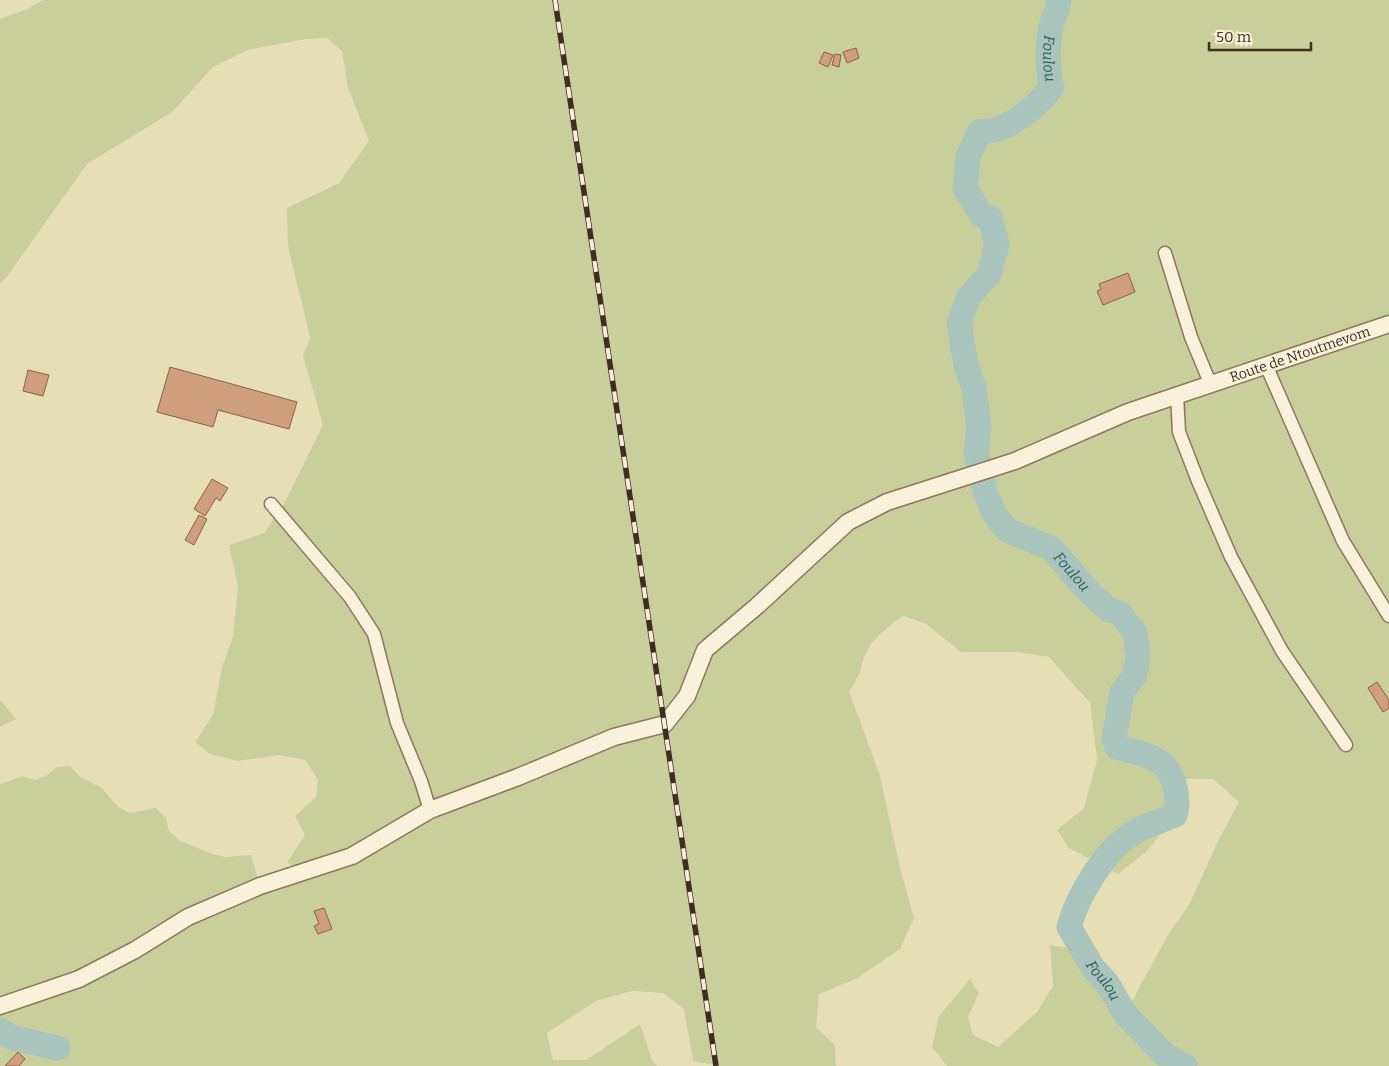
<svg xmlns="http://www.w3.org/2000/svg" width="1389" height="1066" font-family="Bitter,serif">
<rect width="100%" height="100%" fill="#f0e4c8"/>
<path fill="#e6deb5" d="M 0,0 L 43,0 L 29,8 L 0,19 Z
M 327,38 L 342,51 L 348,88 L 369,142 L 339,183 L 287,208 L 288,246 L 310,338 L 303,356 L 323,425 L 284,504 L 264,533 L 229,545 L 238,587 L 233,636 L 222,667 L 213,715 L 195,742 L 238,761 L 279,755 L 305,760 L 318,780 L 316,798 L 295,816 L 305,835 L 287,862 L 301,874 L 260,886 L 251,855 L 225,857 L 212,854 L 179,840 L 169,831 L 166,818 L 157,808 L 130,813 L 118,807 L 102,788 L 79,776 L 70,766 L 57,767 L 47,775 L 34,780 L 22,776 L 0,784 L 0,727 L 16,719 L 0,700 L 0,283 L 6,278 L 87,164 L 172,112 L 213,67 L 248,50 L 306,39 Z
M 903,616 L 926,624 L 961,652 L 1017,652 L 1049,657 L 1090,703 L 1097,760 L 1084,808 L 1057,830 L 1069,848 L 1090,858 L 1178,806 L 1174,779 L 1213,779 L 1239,802 L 1218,841 L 1190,903 L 1166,938 L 1125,1014 L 1107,983 L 1093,968 L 1082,950 L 1050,946 L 1053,986 L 1037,1012 L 998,1047 L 973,1035 L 968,1017 L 979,993 L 970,979 L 932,1047 L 947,1066 L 836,1066 L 835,1045 L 816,1027 L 819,994 L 856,979 L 914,919 L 900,868 L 880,776 L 849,691 L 855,685 L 867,652 L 883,631 Z
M 632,991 L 663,993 L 684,1009 L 693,1061 L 720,1066 L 657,1066 L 652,1060 L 640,1024 L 586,1060 L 553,1061 L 547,1033 L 596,1001 Z"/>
<path fill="#c9cf9b" d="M 43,0 L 1389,0 L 1389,1066 L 947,1066 L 932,1047 L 939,1016 L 970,979 L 979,993 L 968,1017 L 973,1035 L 998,1047 L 1037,1012 L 1053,986 L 1050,945 L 1082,950 L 1093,968 L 1107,983 L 1125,1014 L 1166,938 L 1190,903 L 1218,841 L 1239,802 L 1213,779 L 1174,779 L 1178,806 L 1175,815 L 1147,851 L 1118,874 L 1069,848 L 1057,830 L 1084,808 L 1097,760 L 1090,703 L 1049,657 L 1017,652 L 961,652 L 926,624 L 903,616 C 889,626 875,636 867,652 C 860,665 860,680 849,691 L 880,776 L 900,868 L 914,918 L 900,949 L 856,979 L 819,994 L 816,1027 L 835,1045 L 836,1066 L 720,1066 L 693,1061 L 684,1009 L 663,993 L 632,991 L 596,1001 L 547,1033 L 553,1060 L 586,1060 L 640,1024 L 652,1060 L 657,1066 L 0,1066 L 0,784 L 22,776 L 35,780 L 47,775 L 57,767 L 70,766 L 79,776 L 102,788 L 118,807 L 130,813 L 156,808 L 166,818 L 169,831 L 179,840 L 212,854 L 225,857 L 251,855 L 258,879 L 300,873 L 287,862 L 305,835 L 295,816 L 316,797 L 318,780 L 305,760 L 279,755 L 238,761 L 210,754 L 195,742 L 213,715 L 222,667 L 233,636 L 238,587 L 229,545 L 264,533 L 284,504 L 323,425 L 303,356 L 310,338 L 288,246 L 287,208 L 339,183 L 369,141 L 348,88 L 342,51 L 327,38 L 306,39 L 248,50 L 213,67 L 172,112 L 87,164 L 6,278 L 0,283 L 0,19 L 29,8 Z
M 0,700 L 16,719 L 0,727 Z"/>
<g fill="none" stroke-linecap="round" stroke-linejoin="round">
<g stroke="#a9c4bc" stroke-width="25">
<path id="s1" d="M 1059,0 C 1059,10 1053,17 1051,27 C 1047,46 1047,68 1052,87 C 1038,105 1020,120 999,129 C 993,131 985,131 979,132 L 968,157 L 965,188 L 982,216 L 990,218 L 997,244 L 989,274 L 968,298 L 959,324 L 966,365 L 974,389 L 979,426 L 976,454 L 986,494 L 994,514 L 1007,530 L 1051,548 L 1090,593 L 1109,610 L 1120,613 L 1135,633 L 1138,656 L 1135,675 L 1122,692 L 1114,739 L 1117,747 C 1147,756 1170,756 1176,792 C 1177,801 1178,807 1175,815 C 1162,821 1145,825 1133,833 C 1104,851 1078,895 1069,927 L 1093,968 L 1107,983 L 1125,1014 L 1165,1055 L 1185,1066"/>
<path d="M 0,1030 L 13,1038 L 58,1048"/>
</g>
</g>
<path fill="#cf9f7d" stroke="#8d5f41" d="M 856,48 L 859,58 L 847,63 L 843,52 Z
M 824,52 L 833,55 L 828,67 L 819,63 Z
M 835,54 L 841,55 L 839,67 L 832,65 Z
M 1128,273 L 1135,292 L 1103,305 L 1097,291 L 1101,289 L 1099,284 Z
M 170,367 L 297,402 L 289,429 L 218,410 L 213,427 L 157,412 Z
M 28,370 L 49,375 L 43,396 L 23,391 Z
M 212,479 L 228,488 L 220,501 L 216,498 L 205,516 L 194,509 Z
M 199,515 L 207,519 L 194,545 L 185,540 Z
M 1377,682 L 1389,700 L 1389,708 L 1383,712 L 1368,688 Z
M 324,908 L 332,929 L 318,934 L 314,926 L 319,924 L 314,911 Z
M 18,1052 L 25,1059 L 19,1066 L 5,1066 Z"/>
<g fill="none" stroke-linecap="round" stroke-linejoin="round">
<g stroke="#8d765c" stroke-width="15">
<path id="minor" d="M 1165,253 L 1191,337 L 1210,383
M 1266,365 L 1343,541 L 1389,616
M 1177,395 L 1179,432 L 1198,481 L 1231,557 L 1282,651 L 1346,745
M 271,504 L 350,597 L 374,634 L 397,723 L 421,781 L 430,810"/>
</g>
<g stroke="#8d765c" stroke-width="19">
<g id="tertiary">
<path id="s2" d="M 0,1006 L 79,979 L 135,950 L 188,917 L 260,886 L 352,856 L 430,810 L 518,777 L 614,737 L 665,724 L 687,696 L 705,650 L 757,606 L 848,522 L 887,502 L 1015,461 L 1128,412 L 1389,324"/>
</g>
</g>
<use href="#minor" stroke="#faf1dc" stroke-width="12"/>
<use href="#tertiary" stroke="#faf1dc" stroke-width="16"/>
<g stroke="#3d2e20" stroke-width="5.5">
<path id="rail" d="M 555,0 L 716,1066"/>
</g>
<use href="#rail" stroke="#f7eed8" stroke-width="4" stroke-dasharray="11" stroke-linecap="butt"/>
</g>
<g text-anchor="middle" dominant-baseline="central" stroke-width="5" stroke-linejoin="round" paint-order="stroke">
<g font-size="14" fill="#3d2e20" stroke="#f7eed8">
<text stroke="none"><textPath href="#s2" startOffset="1485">Route de Ntoutmevom</textPath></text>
</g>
<g font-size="15" font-style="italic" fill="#2f5d5a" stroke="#f7eed8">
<text stroke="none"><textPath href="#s1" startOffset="60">Foulou</textPath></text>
<text stroke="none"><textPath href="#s1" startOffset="689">Foulou</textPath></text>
<text stroke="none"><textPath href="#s1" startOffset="1228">Foulou</textPath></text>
</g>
</g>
<path d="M1209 42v8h102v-8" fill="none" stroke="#3d2e20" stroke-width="2.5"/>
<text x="1216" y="42" font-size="15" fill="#3d2e20" stroke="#f7eed8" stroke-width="4" paint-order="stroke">50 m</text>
</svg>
